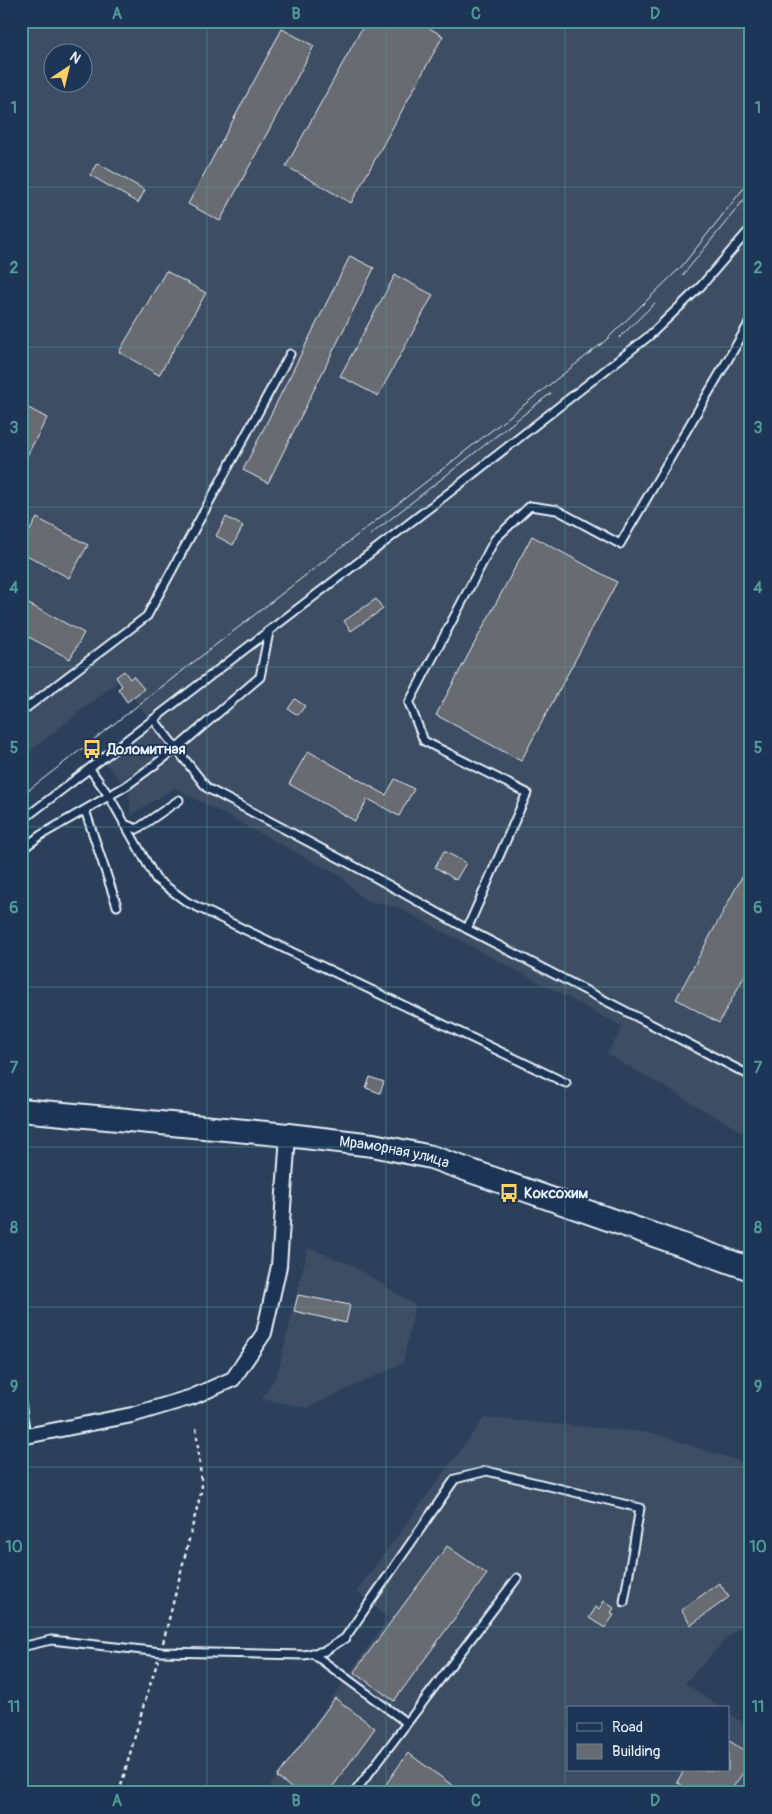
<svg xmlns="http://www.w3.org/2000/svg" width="772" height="1814" font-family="Pangolin,sans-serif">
<rect width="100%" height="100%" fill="#2c405c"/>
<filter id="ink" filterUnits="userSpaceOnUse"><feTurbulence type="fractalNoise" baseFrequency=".02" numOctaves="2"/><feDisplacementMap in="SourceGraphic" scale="10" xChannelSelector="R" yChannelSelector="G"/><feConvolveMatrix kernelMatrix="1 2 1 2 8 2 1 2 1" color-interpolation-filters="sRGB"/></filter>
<g filter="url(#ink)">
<path fill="#3e4d63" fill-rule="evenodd" d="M 21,21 L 751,21 L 751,1137 L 607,1054 L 623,1027 L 399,908 L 366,900 L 358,894 L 342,877 L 175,788 L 131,815 L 129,790 L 99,756 L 148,717 L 133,697 L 127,702 L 118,689 L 122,686 L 119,681 L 21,758 ZM 52,52 L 82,52 L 82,82 L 52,82 Z
M 308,1248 L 352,1265 L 415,1305 L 403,1363 L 307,1408 L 262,1399 L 278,1372 Z
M 484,1418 L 653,1433 L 751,1465 L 751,1619 L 727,1638 L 685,1683 L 721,1708 L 568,1708 L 568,1770 L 728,1770 L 728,1713 L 751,1728 L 751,1793 L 279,1793 L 270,1786 L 388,1619 L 357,1591 Z"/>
<path fill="#676c72" stroke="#e8f1f8" d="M 366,21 L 417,21 L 443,36 L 351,203 L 286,166 Z
M 282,29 L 314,46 L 220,221 L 188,204 Z
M 97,163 L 145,190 L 138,203 L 90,175 Z
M 350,256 L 374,268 L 268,483 L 243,470 Z
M 166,271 L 206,293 L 159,375 L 119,352 Z
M 395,275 L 433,295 L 378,396 L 340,376 Z
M 21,404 L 47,418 L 21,467 Z
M 226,517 L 243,526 L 233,545 L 216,536 Z
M 37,518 L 88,545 L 69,578 L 21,552 L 21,546 Z
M 532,536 L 617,582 L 521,761 L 436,715 Z
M 376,599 L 383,609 L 351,631 L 344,621 Z
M 21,600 L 84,633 L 70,659 L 21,633 Z
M 124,671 L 130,679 L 133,676 L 144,689 L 127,702 L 118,689 L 122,686 L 116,677 Z
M 295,699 L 305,706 L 298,715 L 288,709 Z
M 308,751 L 386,795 L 395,779 L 414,789 L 399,816 L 368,799 L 355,821 L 289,784 Z
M 444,851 L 466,863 L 456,880 L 435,867 Z
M 751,860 L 751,964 L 719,1023 L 676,999 Z
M 370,1077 L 384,1082 L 380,1093 L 366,1088 Z
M 298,1295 L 350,1305 L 346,1323 L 294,1311 Z
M 447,1546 L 487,1574 L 394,1701 L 354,1672 Z
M 719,1583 L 729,1597 L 691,1625 L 681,1610 Z
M 604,1601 L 614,1608 L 611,1613 L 614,1615 L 605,1628 L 589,1618 L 596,1607 L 599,1609 Z
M 335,1698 L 375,1728 L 328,1793 L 298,1793 L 277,1777 Z
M 728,1740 L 751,1755 L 751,1761 L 729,1793 L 693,1793 L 677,1782 L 684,1770 L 728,1770 Z
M 408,1753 L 463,1793 L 398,1793 L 386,1784 Z"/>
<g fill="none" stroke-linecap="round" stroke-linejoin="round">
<g stroke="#e8f1f8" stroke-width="11">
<path id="service" d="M 21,712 L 147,616 L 290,354
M 154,720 L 207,788 L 369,874 L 467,929 L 751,1076
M 90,769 L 109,796 L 156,879 L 187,902 L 566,1083
M 85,810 L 117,906
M 21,821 L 446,495 L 649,336 L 701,286 L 751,228
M 124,824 L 137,829 L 179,800
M 21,850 L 41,835 L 126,786 L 176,749 L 260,677 L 269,632
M 467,929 L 527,793 L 424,741 L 409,703 L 495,539 L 530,506 L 557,510 L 620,544 L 751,320
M 21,1402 L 26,1436
M 21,1647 L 51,1640 L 161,1652 L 304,1655 L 325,1651 L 345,1638 L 455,1479 L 487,1471 L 640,1508 L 624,1602
M 312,1653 L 407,1723
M 354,1793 L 517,1578"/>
</g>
<g stroke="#e8f1f8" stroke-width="18">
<path id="minor" d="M 21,1437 L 132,1415 L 192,1397 L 233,1379 L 264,1333 L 279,1266 L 288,1135"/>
</g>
<g stroke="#e8f1f8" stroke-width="26">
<g id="primary">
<path id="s1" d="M 21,1110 L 288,1135 L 373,1145 L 431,1157 L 751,1269"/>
</g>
</g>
<path stroke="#e8f1f8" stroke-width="2.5" stroke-dasharray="4 4" stroke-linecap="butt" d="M 163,1643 L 202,1488 L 196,1427
M 119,1793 L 144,1704 L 158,1660"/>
<use href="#service" stroke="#1d3557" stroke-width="7"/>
<use href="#minor" stroke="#1d3557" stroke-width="14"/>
<use href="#primary" stroke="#1d3557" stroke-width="22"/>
<path stroke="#e8f1f8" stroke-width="1" d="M 683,275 L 751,191
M 619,338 L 655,303
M 370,535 L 551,393
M 21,796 L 449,464 L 605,341 L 682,266 L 751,179"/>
</g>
</g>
<path fill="none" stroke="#509b97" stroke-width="1" stroke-opacity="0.55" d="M 207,21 L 207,1793M 386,21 L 386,1793M 565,21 L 565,1793M 21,187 L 751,187M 21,347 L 751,347M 21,507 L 751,507M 21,667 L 751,667M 21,827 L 751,827M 21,987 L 751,987M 21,1147 L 751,1147M 21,1307 L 751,1307M 21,1467 L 751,1467M 21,1627 L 751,1627"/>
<defs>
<g id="bus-bare" transform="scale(1.5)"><path d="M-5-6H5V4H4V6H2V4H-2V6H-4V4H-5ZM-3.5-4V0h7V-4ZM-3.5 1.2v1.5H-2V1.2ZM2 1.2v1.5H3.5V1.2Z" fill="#ffd166" stroke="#1d3557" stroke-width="2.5" paint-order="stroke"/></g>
</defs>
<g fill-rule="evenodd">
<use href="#bus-bare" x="92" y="749"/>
<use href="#bus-bare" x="509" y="1193"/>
</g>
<g text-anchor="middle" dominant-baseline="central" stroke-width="4" stroke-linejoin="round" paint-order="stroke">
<g font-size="15" font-weight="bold" fill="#e8f1f8" stroke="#1d3557" text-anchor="start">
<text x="107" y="749">Доломитная</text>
<text x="524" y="1193">Коксохим</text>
</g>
<g font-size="15" fill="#e8f1f8" stroke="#1d3557">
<text stroke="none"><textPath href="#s1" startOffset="376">Мраморная улица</textPath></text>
</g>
</g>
<rect width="772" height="1814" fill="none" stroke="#1d3557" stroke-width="55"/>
<rect x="567" y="1706" width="162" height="65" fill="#1d3557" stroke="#6e8097"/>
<rect x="577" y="1723" width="25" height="8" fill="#1d3557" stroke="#6e8097"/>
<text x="612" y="1732" font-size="15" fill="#e8f1f8">Road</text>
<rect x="577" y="1744" width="25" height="15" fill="#676c72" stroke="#6e8097"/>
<text x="612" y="1756" font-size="15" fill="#e8f1f8">Building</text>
<g transform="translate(68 68) rotate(35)"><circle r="24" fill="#1d3557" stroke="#6e8097"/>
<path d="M0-4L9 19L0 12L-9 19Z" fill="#ffd166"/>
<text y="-8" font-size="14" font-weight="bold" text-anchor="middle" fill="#e8f1f8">N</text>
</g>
<rect x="28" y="28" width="716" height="1758" fill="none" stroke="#509b97" stroke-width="2"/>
<g font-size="16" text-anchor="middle" font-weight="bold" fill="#509b97">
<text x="117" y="19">A</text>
<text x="296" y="19">B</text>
<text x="476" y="19">C</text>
<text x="655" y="19">D</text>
<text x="14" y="113">1</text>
<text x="758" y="113">1</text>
<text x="14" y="273">2</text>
<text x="758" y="273">2</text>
<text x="14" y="433">3</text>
<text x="758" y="433">3</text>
<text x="14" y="593">4</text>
<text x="758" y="593">4</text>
<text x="14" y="753">5</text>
<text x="758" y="753">5</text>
<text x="14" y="913">6</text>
<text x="758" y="913">6</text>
<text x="14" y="1073">7</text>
<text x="758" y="1073">7</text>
<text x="14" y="1233">8</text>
<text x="758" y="1233">8</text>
<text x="14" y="1392">9</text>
<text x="758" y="1392">9</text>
<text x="14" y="1552">10</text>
<text x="758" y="1552">10</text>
<text x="14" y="1712">11</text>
<text x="758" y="1712">11</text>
<text x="117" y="1806">A</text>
<text x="296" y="1806">B</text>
<text x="476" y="1806">C</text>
<text x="655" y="1806">D</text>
</g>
</svg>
